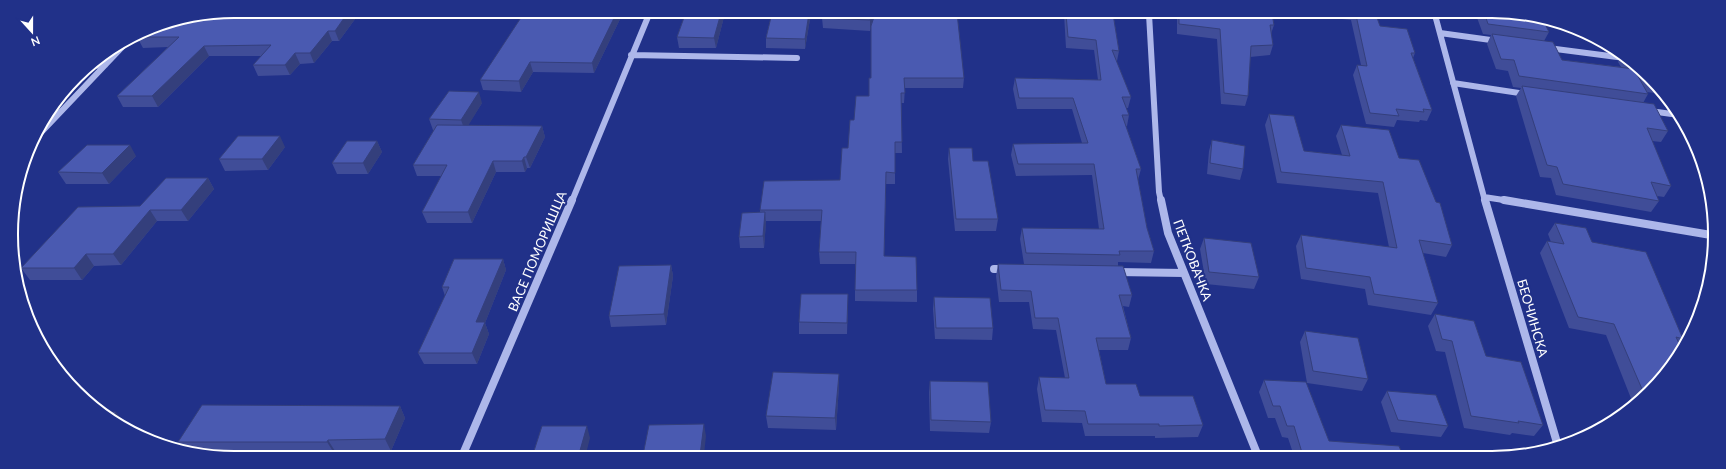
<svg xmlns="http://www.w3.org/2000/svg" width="1726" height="469" font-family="Lato,sans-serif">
<rect width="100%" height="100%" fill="#213189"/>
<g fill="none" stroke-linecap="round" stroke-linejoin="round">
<path stroke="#adb7ea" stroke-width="6" d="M 1149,14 L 1159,192 L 1161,201
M 1435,15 L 1485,201
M 1440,33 L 1498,41
M 1548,48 L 1625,58
M 631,55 L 797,58
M 88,66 L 105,65
M 1453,83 L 1526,94
M 1650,111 L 1679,115
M 33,141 L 127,42
M 1484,197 L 1510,201
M 572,201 L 650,12"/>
<path stroke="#adb7ea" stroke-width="8" d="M 1161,200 L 1168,233 L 1258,456
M 1485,200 L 1558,446
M 1504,200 L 1711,235
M 994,269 L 1006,269
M 1116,272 L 1184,273
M 463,454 L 572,200"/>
</g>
<path fill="#404d98" d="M 361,11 L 339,41 L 332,41 L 314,63 L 300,64 L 290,75 L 258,76 L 253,65 L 262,56 L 209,56 L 158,107 L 123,107 L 117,96 L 168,47 L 143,48 L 137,37 Z
M 686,12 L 725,13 L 716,48 L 679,48 L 677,37 Z
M 772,13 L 811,13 L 805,49 L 766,48 L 766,38 Z
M 874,13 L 872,22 L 964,78 L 963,88 L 905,88 L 904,103 L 901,103 L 902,153 L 895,153 L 895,184 L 886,184 L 884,256 L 917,290 L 917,302 L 855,301 L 855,264 L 820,264 L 819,252 L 821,221 L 766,221 L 764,248 L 740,248 L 739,237 L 760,212 L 760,210 L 840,180 L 848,148 L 854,120 L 869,96 L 871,78 L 871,27 L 870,31 L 823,28 L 822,18 Z
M 1064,14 L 1113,14 L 1119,51 L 1117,61 L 1116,61 L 1131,97 L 1128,108 L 1126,108 L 1129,115 L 1127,126 L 1126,126 L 1141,169 L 1138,180 L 1147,228 L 1154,251 L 1151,263 L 1118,262 L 1118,266 L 1132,295 L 1129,307 L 1123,306 L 1131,338 L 1128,350 L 1099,350 L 1106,384 L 1140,396 L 1203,425 L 1198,437 L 1155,438 L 1155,436 L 1085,436 L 1082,423 L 1042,422 L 1037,389 L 1039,377 L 1065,378 L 1056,330 L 1033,329 L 1029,302 L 999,302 L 996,276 L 998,264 L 1024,264 L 1020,239 L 1022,228 L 1099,229 L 1092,175 L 1016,176 L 1011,155 L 1013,144 L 1082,143 L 1072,109 L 1017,109 L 1013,89 L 1015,78 L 1098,80 L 1094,50 L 1066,48 Z
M 1167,14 L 1273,14 L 1272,17 L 1274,25 L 1271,34 L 1273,45 L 1270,55 L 1250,57 L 1248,96 L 1245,106 L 1221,104 L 1217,39 L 1177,34 L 1177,15 Z
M 1296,14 L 1376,15 L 1380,26 L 1415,53 L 1413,58 L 1432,110 L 1427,121 L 1420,120 L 1419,122 L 1397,120 L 1394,127 L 1366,124 L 1353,75 L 1357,65 L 1361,65 L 1351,20 Z
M 622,15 L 594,73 L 533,72 L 521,92 L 483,90 L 480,80 Z
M 1476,15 L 1535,15 L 1549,32 L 1544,41 L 1562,60 L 1621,67 L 1618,62 L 1622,55 L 1661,94 L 1647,92 L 1648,94 L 1643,103 L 1668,131 L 1661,142 L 1652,141 L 1671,186 L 1664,197 L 1657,196 L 1659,201 L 1651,212 L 1556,195 L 1551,178 L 1540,177 L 1516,96 L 1521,88 L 1513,87 L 1508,71 L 1496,69 L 1487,44 L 1491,35 L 1483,34 Z
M 1610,46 L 1615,49 L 1620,53 L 1613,52 Z
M 482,103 L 468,125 L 542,126 L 545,137 L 530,168 L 527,168 L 525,172 L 496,172 L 472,223 L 427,223 L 422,212 L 442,176 L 417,176 L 413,165 L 434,130 L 433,130 L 429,119 Z
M 1269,114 L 1304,151 L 1342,155 L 1336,136 L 1341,125 L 1399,158 L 1452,245 L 1446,257 L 1423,253 L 1438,303 L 1431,315 L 1368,305 L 1365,289 L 1301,279 L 1296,246 L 1301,235 L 1389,247 L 1378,193 L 1277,183 L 1265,125 Z
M 1212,140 L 1243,169 L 1240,180 L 1207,174 L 1209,151 Z
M 377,141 L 382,152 L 368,174 L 337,174 L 332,163 Z
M 285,147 L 268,170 L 225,171 L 219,159 Z
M 949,148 L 973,161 L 998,219 L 996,231 L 955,231 L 948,159 Z
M 136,156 L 109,184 L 66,184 L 58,172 Z
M 208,178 L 214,189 L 188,221 L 157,221 L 121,265 L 94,266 L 82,280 L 30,280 L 21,268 L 140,206 Z
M 1555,223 L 1592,242 L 1683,339 L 1679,344 L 1682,350 L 1639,402 L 1634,406 L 1606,335 L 1569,328 L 1540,253 L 1547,241 L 1551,242 L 1548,234 Z
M 1204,238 L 1259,277 L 1254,289 L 1206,284 L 1200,249 Z
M 503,259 L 506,270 L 485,323 L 489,334 L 477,364 L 424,364 L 418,353 L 445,296 L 442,287 Z
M 671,265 L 673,276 L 666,325 L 611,327 L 609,316 Z
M 848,294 L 847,334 L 799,334 L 799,322 Z
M 934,297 L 993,328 L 992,340 L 935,339 L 933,309 Z
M 1435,314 L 1486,356 L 1543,425 L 1534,436 L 1512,433 L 1510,435 L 1464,428 L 1445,352 L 1436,351 L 1428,326 Z
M 1305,331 L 1368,379 L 1362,391 L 1307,383 L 1300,342 Z
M 839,374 L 839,386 L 836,430 L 768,428 L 766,416 Z
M 1264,380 L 1329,441 L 1403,456 L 1294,456 L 1288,438 L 1282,437 L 1275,418 L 1268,418 L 1259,392 Z
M 930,381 L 991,422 L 989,433 L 930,431 L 929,392 Z
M 1387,391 L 1448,426 L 1441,437 L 1391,432 L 1381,402 Z
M 400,406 L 405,418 L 391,451 L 335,451 L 334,453 L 191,454 L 185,451 L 178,442 Z"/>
<path fill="#343f7c" d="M 349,11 L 361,11 L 339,41 L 335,31 Z
M 617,12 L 622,12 L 622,15 L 594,73 L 592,63 Z
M 721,13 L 725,13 L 716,48 L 714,38 Z
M 809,13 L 811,13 L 805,49 L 805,39 Z
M 872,13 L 874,13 L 870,31 L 870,20 Z
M 328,31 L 332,41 L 314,63 L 310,53 Z
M 204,46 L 209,56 L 158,107 L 152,96 Z
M 295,53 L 300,64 L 290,75 L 285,65 Z
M 530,62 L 533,72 L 521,92 L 519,81 Z
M 479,92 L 482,103 L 465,131 L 461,120 Z
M 542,126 L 545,137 L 530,168 L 526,157 Z
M 280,136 L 285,147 L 268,170 L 262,159 Z
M 377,141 L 382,152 L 368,174 L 363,163 Z
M 130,145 L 136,156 L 109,184 L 102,173 Z
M 524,157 L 527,168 L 525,172 L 522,161 Z
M 493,161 L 496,172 L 472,223 L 468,212 Z
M 208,178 L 214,189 L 188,221 L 181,210 Z
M 150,210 L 157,221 L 121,265 L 113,254 Z
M 765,212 L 766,224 L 764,248 L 763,236 Z
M 86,254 L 94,266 L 82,280 L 74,268 Z
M 503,259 L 506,270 L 485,323 L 489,334 L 477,364 L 472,353 L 476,322 Z
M 671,265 L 673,276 L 666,325 L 664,314 Z
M 848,294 L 848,306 L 847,334 L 847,323 Z
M 839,374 L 839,386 L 836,430 L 835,418 Z
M 400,406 L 405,418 L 391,451 L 385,439 Z
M 116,412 L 125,424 L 124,426 L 110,420 Z
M 704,424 L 706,436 L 704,455 L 700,455 Z
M 587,426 L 590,438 L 586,454 L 579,454 Z
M 328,440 L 335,451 L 334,453 L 327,442 Z"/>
<path fill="#4a5ab1" stroke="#343f7c" d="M 234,11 L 349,11 L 335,31 L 328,31 L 310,53 L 295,53 L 285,65 L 253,65 L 271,45 L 204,46 L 152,96 L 117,96 L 179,37 L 137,37 L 146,30 L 149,28 Z
M 542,12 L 617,12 L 592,63 L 530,62 L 519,81 L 480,80 L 524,13 L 541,13 Z
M 686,12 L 721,13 L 714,38 L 677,37 Z
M 772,13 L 809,13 L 805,39 L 766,38 Z
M 823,13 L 872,13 L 870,20 L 822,18 Z
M 919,13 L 957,13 L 964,78 L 904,78 L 905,93 L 901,93 L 902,142 L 895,142 L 895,173 L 886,172 L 884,256 L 916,257 L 917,290 L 855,290 L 856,252 L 819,252 L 822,210 L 760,210 L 764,181 L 840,180 L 842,148 L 848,148 L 850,120 L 854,120 L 856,96 L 869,96 L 869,78 L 871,78 L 871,26 L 875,14 L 919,18 Z
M 1066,14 L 1113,14 L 1119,51 L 1112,50 L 1131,97 L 1122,97 L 1129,115 L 1122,115 L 1141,169 L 1136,169 L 1147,228 L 1154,251 L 1119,251 L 1120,255 L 1026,253 L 1022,228 L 1104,229 L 1094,164 L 1018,164 L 1013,144 L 1088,143 L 1073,98 L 1019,98 L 1015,78 L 1101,80 L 1096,40 L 1068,37 Z
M 1179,14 L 1272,14 L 1274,25 L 1270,25 L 1273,45 L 1251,46 L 1248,96 L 1224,93 L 1220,29 L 1179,24 Z
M 1356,15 L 1376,15 L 1380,26 L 1407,29 L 1415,53 L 1411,53 L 1432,110 L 1423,109 L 1424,112 L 1396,109 L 1399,116 L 1370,113 L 1357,65 L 1367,66 Z
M 1485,15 L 1535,15 L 1542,18 L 1549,32 L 1488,24 Z
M 1492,34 L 1553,42 L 1562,60 L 1634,69 L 1648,94 L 1519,76 L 1514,60 L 1501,59 Z
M 1632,65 L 1647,80 L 1640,79 Z
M 1522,86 L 1654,104 L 1668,131 L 1647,128 L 1671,186 L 1651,182 L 1659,201 L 1563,184 L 1557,167 L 1547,165 Z
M 449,91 L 479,92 L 461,120 L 429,119 Z
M 1269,114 L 1294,116 L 1304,151 L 1350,156 L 1341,125 L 1389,130 L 1399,158 L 1419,160 L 1436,202 L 1440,203 L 1452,245 L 1419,240 L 1438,303 L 1374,294 L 1370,277 L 1306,268 L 1301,235 L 1397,248 L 1383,182 L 1281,172 Z
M 437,125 L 542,126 L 526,157 L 524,157 L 522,161 L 493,161 L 468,212 L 422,212 L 447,165 L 413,165 Z
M 238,136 L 280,136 L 262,159 L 219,159 Z
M 1212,140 L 1245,146 L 1243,169 L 1210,163 Z
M 347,141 L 377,141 L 363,163 L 332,163 Z
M 87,145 L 130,145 L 102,173 L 58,172 Z
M 949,148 L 972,148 L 973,161 L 988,161 L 998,219 L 956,219 Z
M 166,178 L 208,178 L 181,210 L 150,210 L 113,254 L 86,254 L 74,268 L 21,268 L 78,207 L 140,206 Z
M 765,212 L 763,236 L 739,237 L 742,213 Z
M 1555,223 L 1586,228 L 1592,242 L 1646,252 L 1683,339 L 1676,337 L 1682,350 L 1645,396 L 1614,324 L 1578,317 L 1547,241 L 1564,244 Z
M 1204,238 L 1251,243 L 1259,277 L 1209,272 Z
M 454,259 L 503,259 L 476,322 L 485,322 L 472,353 L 418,353 L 449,287 L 442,287 Z
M 998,264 L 1123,266 L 1132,295 L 1119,295 L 1131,338 L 1096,338 L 1106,384 L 1136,384 L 1140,396 L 1193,396 L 1203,425 L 1159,426 L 1159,424 L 1088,424 L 1085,411 L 1045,410 L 1039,377 L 1069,378 L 1058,318 L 1035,318 L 1031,291 L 1001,290 Z
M 671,265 L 664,314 L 609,316 L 619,266 Z
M 801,294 L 848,294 L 847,323 L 799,322 Z
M 934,297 L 990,298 L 993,328 L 936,328 Z
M 1435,314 L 1474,321 L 1486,356 L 1521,362 L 1543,425 L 1518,421 L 1519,423 L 1471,416 L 1452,341 L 1442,339 Z
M 1305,331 L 1358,338 L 1368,379 L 1313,371 Z
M 773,372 L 839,374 L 835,418 L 766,416 Z
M 1264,380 L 1306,382 L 1329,441 L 1399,446 L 1403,456 L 1303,456 L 1294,426 L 1287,426 L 1280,406 L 1273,406 Z
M 930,381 L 988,382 L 991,422 L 931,420 Z
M 1387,391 L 1436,395 L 1448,426 L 1398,420 Z
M 202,405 L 400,406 L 385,439 L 328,440 L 327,442 L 178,442 Z
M 102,412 L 116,412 L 110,420 Z
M 704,424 L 700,455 L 643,455 L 649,425 Z
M 542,426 L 587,426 L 579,454 L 533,454 Z"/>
<g text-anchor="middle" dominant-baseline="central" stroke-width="4" stroke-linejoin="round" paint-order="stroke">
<g font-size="13" fill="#fff" stroke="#213189">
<text transform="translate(537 251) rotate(-67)">ВАСЕ ПОМОРИШЦА</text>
<text transform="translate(1193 260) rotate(69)">ПЕТКОВАЧКА</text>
<text transform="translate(1533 318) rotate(74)">БЕОЧИНСКА</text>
</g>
</g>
<path d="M0 0H1726V469H0ZM234 18H1492A216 216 0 0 1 1708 234V235A216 216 0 0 1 1492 451H234A216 216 0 0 1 18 235V234A216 216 0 0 1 234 18Z" fill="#213189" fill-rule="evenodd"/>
<path fill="none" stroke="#fff" stroke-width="2" d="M234 18H1492A216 216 0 0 1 1708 234V235A216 216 0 0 1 1492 451H234A216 216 0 0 1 18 235V234A216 216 0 0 1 234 18Z"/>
<g transform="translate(32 32) rotate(159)" stroke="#213189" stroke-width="3" paint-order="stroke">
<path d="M0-3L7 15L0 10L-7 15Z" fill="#ffffff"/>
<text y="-6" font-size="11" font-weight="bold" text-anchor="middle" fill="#ffffff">N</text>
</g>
</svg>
